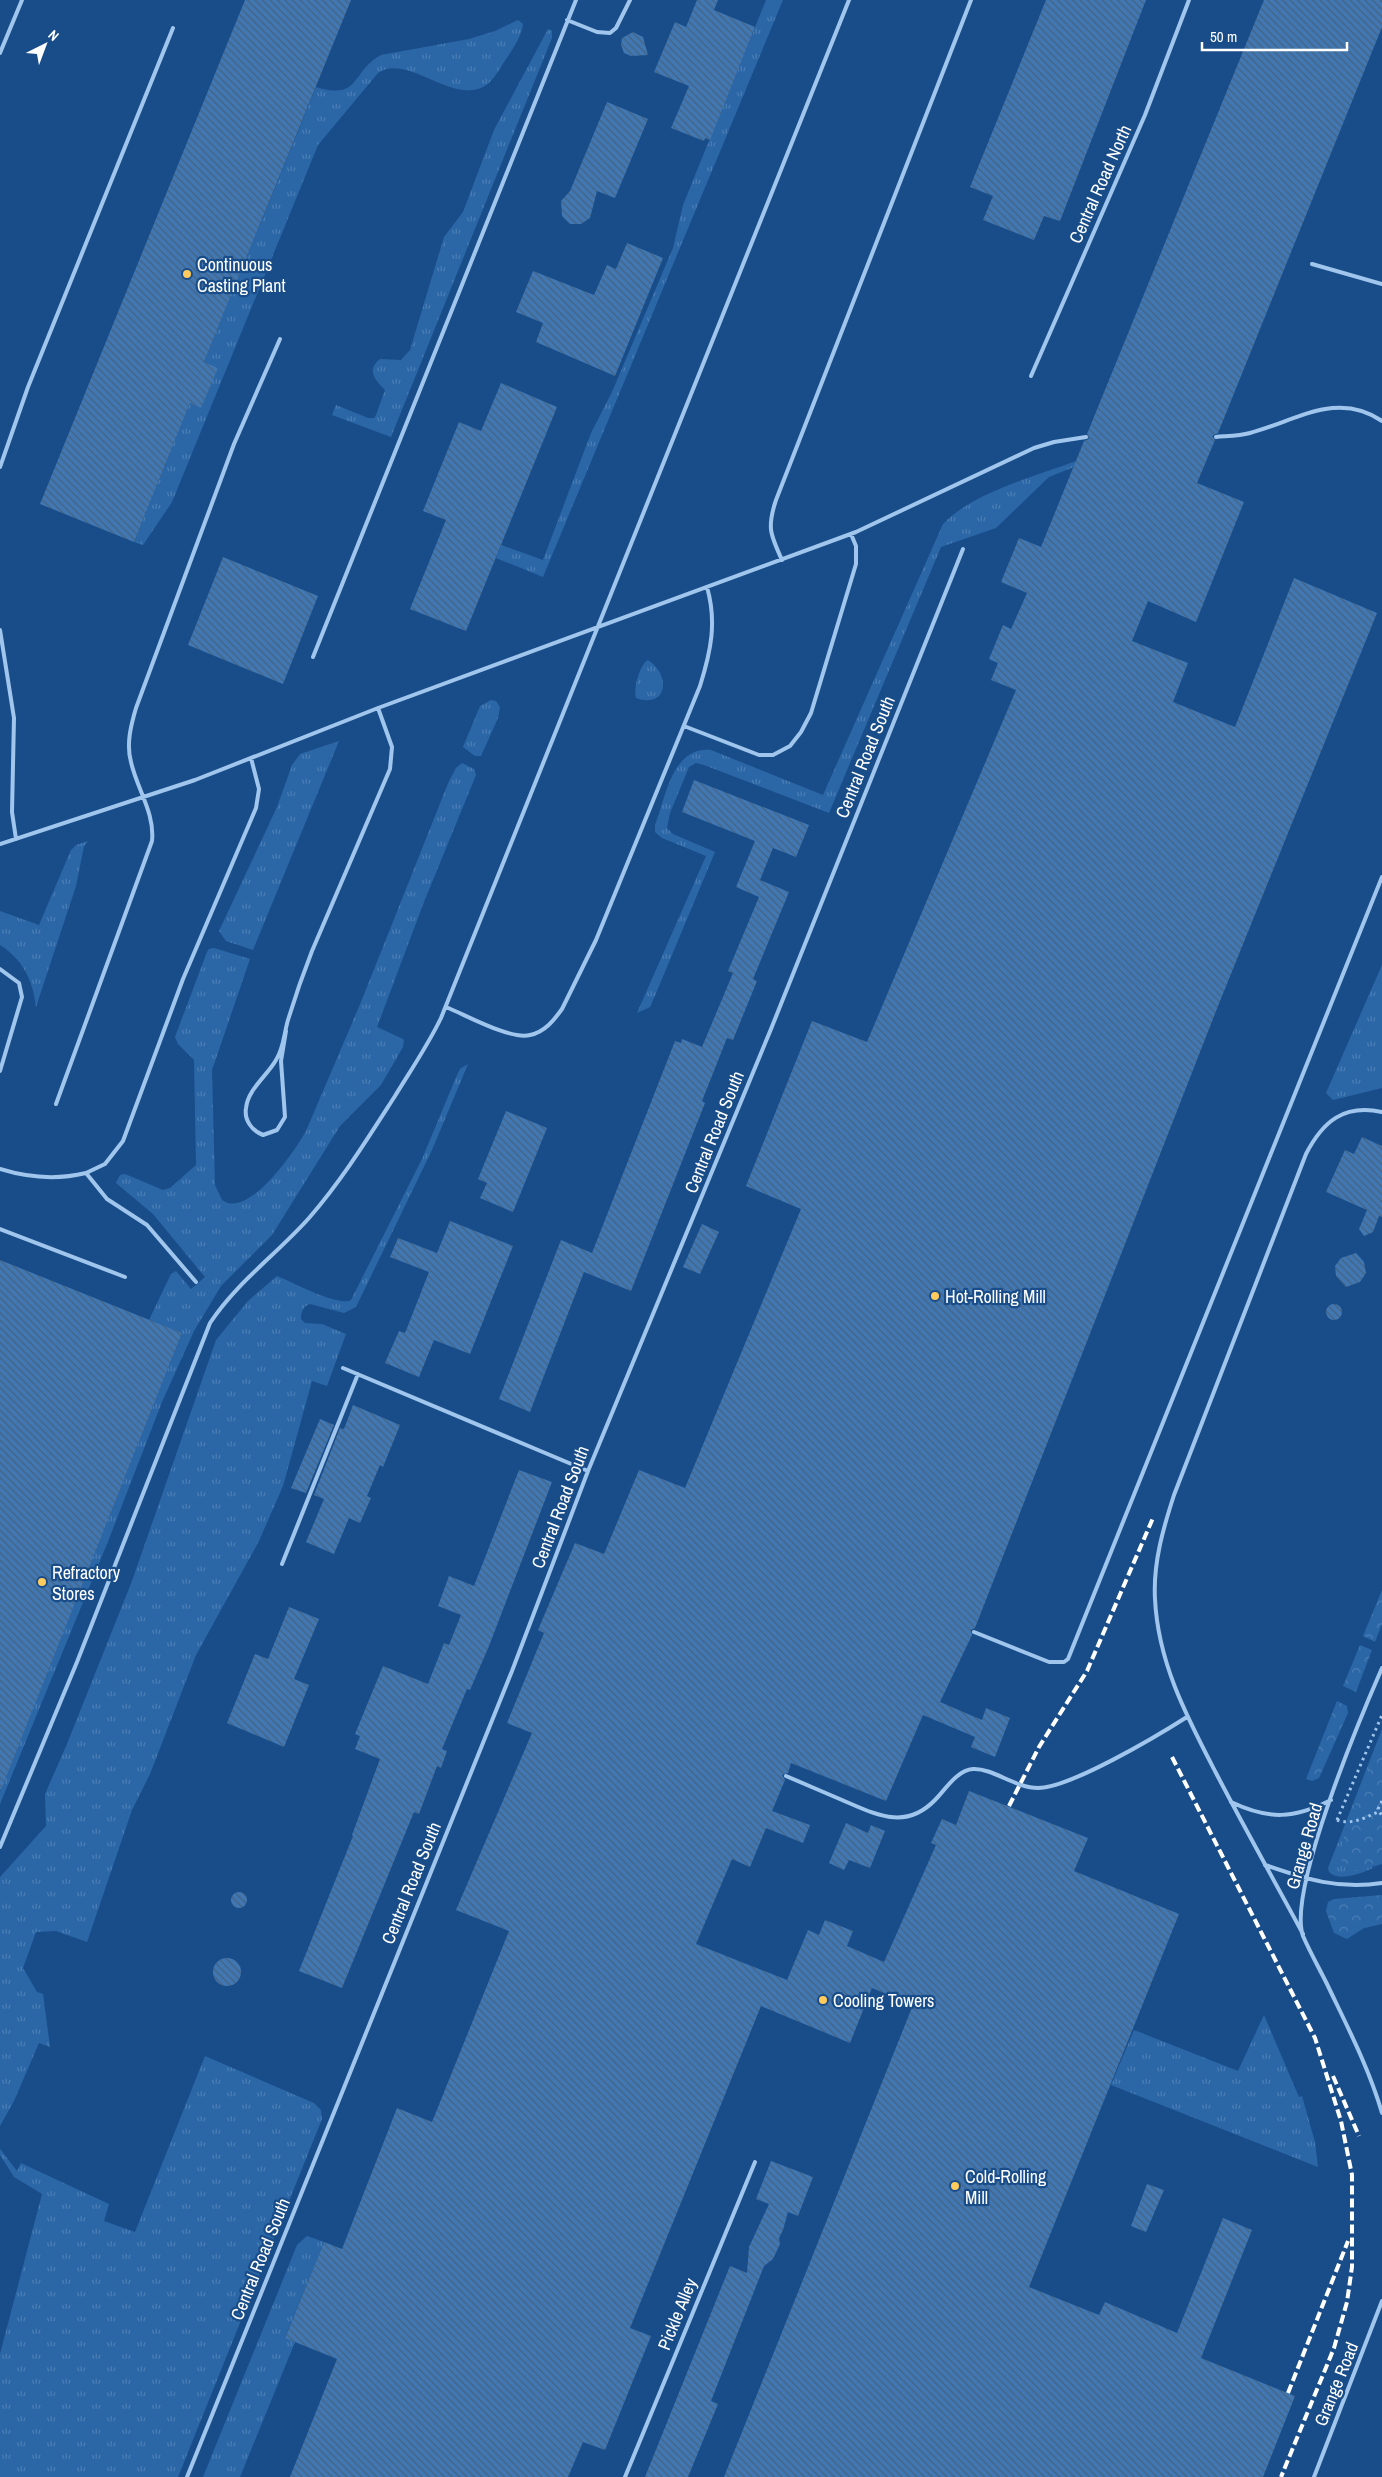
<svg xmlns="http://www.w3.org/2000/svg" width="1382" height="2477" font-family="'Archivo Narrow',sans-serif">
<defs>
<pattern id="grass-tufts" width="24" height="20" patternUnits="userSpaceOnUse" patternTransform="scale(1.25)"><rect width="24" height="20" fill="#2b67a7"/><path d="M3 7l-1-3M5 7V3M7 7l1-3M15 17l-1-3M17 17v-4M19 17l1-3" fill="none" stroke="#4b7eb4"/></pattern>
<pattern id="forest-crowns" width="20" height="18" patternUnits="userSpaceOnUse" patternTransform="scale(1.25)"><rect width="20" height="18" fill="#2b67a7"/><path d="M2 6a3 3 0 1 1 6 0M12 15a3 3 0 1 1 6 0" fill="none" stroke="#4b7eb4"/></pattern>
<pattern id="building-back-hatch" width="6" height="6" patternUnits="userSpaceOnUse" patternTransform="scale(1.25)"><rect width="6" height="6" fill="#4177b2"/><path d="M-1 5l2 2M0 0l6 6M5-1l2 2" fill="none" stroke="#46627f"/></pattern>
</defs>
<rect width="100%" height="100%" fill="#194d89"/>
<path fill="url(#grass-tufts)" d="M 766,0 L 783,0 L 543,577 L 496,558 L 501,545 L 543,560 L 591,433 L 612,392 L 673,248 L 683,205 Z
M 518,20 L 523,24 C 522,36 511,52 504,62 C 499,70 493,81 485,86 C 451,105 408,53 378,73 L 318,145 L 172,502 L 143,545 L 134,542 L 190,403 L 201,407 L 217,368 L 204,362 L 316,87 C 361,101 351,71 381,55 L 469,39 L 495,31 Z
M 548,29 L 552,31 L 552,38 L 391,437 L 332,415 L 336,405 L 368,418 L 374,418 L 376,415 L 385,390 C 375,380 366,370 380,359 L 401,360 L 410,350 L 444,237 L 463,212 L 494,130 Z
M 1076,461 L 1074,467 L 1049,477 L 996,528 L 941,547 L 829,813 L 704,765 L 696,763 L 689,767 L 670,813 L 667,828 L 673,834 L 715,852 L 654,998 L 650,1007 L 637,1013 L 706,856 L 662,838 L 655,832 L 655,825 C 666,797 672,746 711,750 L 823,795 L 943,524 C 972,493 1036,476 1076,461 Z
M 648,660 C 672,676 667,709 636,698 C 633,689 640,664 648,660 Z
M 491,700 L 496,701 L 500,707 L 498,718 L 481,756 L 475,756 L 463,747 L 480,706 Z
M 339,741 L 253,950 L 226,941 L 219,931 L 277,807 L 292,765 L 300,754 Z
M 462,763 L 474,769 L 476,775 L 424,902 L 377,1027 L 401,1038 L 404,1040 L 403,1047 L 381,1085 L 340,1126 L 272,1235 L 221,1286 L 194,1331 L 162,1402 L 107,1544 L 0,1804 L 0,1792 L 182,1333 L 149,1320 L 171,1274 L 176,1271 L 191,1289 L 205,1277 L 153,1214 L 116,1183 L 120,1175 L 125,1174 L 163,1190 L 170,1188 L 196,1165 L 194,1060 L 178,1044 L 175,1037 L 207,952 L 209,949 L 214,948 L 250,959 L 212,1070 L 215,1185 L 222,1200 C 248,1220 295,1151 306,1131 L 361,1002 L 449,781 L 456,768 Z
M 88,841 L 84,846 L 76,886 L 36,1007 C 33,980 23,960 0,945 L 0,911 L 39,925 L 71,850 L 76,845 Z
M 1382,965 L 1382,1088 L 1333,1100 L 1326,1093 Z
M 468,1064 L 432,1150 L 356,1307 L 344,1313 L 310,1304 C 303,1306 301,1312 301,1319 L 305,1323 L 322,1324 L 346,1334 L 327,1386 L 312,1381 L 283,1486 L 259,1541 L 196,1655 L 150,1774 L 132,1810 L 87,1942 L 56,1931 L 36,1932 L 23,1968 L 37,1992 L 43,1994 L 50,2047 L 39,2043 L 14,2101 L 0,2126 L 0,1877 L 46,1826 L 45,1794 L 67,1744 L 132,1581 L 216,1340 L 248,1301 L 277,1276 C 292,1282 338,1307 351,1300 L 422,1159 L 457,1075 L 460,1069 Z
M 1382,1729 L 1382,1741 L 1352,1814 L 1372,1868 L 1382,1864 C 1368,1870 1342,1884 1329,1872 L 1328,1868 Z
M 1264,2015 L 1299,2097 L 1302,2096 L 1315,2142 L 1318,2167 L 1111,2085 L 1134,2030 L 1238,2071 Z
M 205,2056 L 314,2103 L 321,2110 L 322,2119 L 178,2477 L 0,2477 L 0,2354 L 42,2194 L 14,2177 L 0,2155 L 0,2149 L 17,2171 L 21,2163 L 25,2165 L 109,2204 L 104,2221 L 135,2232 Z
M 307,2236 L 324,2242 L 285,2337 L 295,2342 L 240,2477 L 203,2477 L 297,2245 Z"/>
<path fill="url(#forest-crowns)" d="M 1382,1590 L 1382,1624 L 1375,1642 L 1363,1636 Z
M 1360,1645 L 1372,1650 L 1356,1692 L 1343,1686 Z
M 1337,1701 L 1347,1706 L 1348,1713 L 1319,1778 L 1312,1781 L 1306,1779 Z
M 1382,1741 L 1382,1864 L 1356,1871 C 1350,1869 1343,1866 1341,1859 C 1337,1841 1373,1762 1382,1741 Z
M 1382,1895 L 1382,1924 L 1364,1928 L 1347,1939 L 1334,1933 L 1326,1911 L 1328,1902 L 1334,1899 Z"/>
<path fill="url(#building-back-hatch)" d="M 245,0 L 351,0 L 204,362 L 218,368 L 201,408 L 190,403 L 134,542 L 40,504 Z
M 697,0 L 718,0 L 714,10 L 755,27 L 710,140 L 705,138 L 704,141 L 671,128 L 689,86 L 654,72 L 675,22 L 686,27 Z
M 1046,0 L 1146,0 L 1060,221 L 1044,216 L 1034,240 L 983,220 L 993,196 L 970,187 Z
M 1264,0 L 1382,0 L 1382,27 L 1218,433 L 1212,436 L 1215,440 L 1197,483 L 1244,502 L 1196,622 L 1148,601 L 1132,641 L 1188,663 L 1173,702 L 1235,727 L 1294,578 L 1377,613 L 1218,1006 L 975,1628 L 971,1630 L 972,1635 L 940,1702 L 982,1720 L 986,1708 L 1010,1718 L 995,1757 L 971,1747 L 975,1737 L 923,1715 L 886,1801 L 791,1763 L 788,1773 L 782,1775 L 785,1780 L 772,1811 L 810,1825 L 803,1843 L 766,1828 L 750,1867 L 732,1859 L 696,1944 L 787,1980 L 808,1930 L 819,1935 L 825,1920 L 853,1931 L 847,1946 L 884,1962 L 936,1845 L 931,1843 L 942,1819 L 956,1825 L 969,1791 L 1088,1838 L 1074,1871 L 1179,1914 L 1029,2287 L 1099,2315 L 1105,2302 L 1177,2333 L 1223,2218 L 1252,2230 L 1201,2358 L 1295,2396 L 1263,2477 L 724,2477 L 913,2005 L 872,1988 L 850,2043 L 761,2006 L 630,2328 L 651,2336 L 605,2450 L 583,2442 L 568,2477 L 290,2477 L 337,2359 L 285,2338 L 324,2242 L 342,2249 L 397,2108 L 432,2122 L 509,1931 L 456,1910 L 532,1733 L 507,1723 L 544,1633 L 538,1630 L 575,1543 L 604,1554 L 639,1470 L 685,1488 L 801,1209 L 746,1186 L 812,1021 L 867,1042 L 1016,690 L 991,680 L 998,663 L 989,659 L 1003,625 L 1011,629 L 1027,593 L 1001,582 L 1019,538 L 1041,547 L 1084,441 L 1089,439 L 1087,434 Z
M 633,32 L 643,37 L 648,55 L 631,56 L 624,53 L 621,45 L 622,38 Z
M 607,102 L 648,119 L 615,198 L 597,191 L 590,218 L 581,224 L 570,224 L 562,216 L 561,201 L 570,191 Z
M 627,243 L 663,258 L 615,376 L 536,342 L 543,323 L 516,312 L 533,271 L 594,295 L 607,265 L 616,269 Z
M 501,383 L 557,407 L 466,631 L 410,609 L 446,520 L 423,511 L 459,422 L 481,431 Z
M 223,557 L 318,596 L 283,684 L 188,645 Z
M 694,780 L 809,825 L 796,857 L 773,848 L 760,880 L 789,892 L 753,979 L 757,981 L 733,1040 L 727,1038 L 702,1101 L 705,1103 L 631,1291 L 584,1272 L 530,1412 L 499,1399 L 561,1240 L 592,1253 L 675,1041 L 681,1043 L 682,1039 L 702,1047 L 733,973 L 728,971 L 759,897 L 736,887 L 755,841 L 682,812 Z
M 506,1111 L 547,1128 L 513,1212 L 480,1198 L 487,1183 L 478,1179 Z
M 1362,1137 L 1382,1146 L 1382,1217 L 1379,1216 L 1373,1232 L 1364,1236 L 1359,1229 L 1367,1210 L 1326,1192 L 1345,1150 L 1354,1154 Z
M 450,1221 L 513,1246 L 470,1354 L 434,1340 L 419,1377 L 385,1363 L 399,1331 L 405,1333 L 429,1272 L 390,1257 L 398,1238 L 437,1253 Z
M 702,1224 L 719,1232 L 700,1274 L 683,1267 Z
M 1356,1253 L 1364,1262 L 1366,1273 L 1360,1282 L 1346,1287 L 1336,1276 L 1335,1266 L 1341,1258 Z
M 0,1260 L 182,1333 L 1,1790 L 0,1789 Z
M1326 1312a8 8 0 1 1 16 0a8 8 0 1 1-16 0Z
M 353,1405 L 400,1425 L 383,1467 L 380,1465 L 367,1496 L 371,1498 L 360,1523 L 349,1518 L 334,1554 L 306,1542 L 324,1499 L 314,1495 L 340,1428 L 344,1429 Z
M 320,1419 L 334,1425 L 306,1493 L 291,1488 Z
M 519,1470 L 552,1482 L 489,1646 L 470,1690 L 467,1689 L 442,1749 L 447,1751 L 441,1768 L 437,1766 L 419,1814 L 414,1812 L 342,1988 L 299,1971 L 353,1836 L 352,1835 L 380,1759 L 355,1749 L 360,1736 L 355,1734 L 383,1666 L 428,1684 L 444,1643 L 449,1645 L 461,1615 L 438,1606 L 449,1576 L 474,1586 Z
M 289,1607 L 319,1619 L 294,1679 L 309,1685 L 284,1747 L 227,1723 L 255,1654 L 268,1659 Z
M 846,1823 L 868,1833 L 871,1825 L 885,1831 L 870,1868 L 849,1860 L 844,1870 L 829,1863 Z
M231 1900a8 8 0 1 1 16 0a8 8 0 1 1-16 0Z
M213 1972a14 14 0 1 1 28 0a14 14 0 1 1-28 0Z
M 771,2161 L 813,2177 L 798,2216 L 788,2212 L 783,2230 L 779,2238 L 780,2244 L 773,2259 L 764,2266 L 711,2401 L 718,2404 L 688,2477 L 645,2477 L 730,2266 L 747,2273 L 749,2247 L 769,2204 L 756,2199 Z
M 1147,2184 L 1164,2190 L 1146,2232 L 1131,2226 Z"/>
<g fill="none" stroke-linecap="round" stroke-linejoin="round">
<path stroke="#a1c6ed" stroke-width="3" stroke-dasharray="2.5 4" stroke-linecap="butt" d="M 1382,1801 L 1378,1809 L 1382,1816
M 1337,1820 L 1382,1715
M 1337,1820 C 1353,1825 1364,1818 1378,1812"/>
<path stroke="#a1c6ed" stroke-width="4" d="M 567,20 L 597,32 L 610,33 L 616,28 L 630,0
M 0,53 L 22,0
M 1312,264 L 1382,284
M 1031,376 L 1145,115 L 1189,0
M 1216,437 C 1227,436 1239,436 1250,433 C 1296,421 1337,390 1382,421
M 0,467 L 28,387 L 173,28
M 782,560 C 770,534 767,527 776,500 L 971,0
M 0,630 L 14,718 L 12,812 L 16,839
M 313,657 L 576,0
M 684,726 L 759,755 L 773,755 L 790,746 L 801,732 L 811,713 L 856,564 L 856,546 L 851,534
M 0,844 L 195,780 L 378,708 L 856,532 L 1034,448 L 1054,442 L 1086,437
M 0,969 L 19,983 L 22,997 L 0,1071
M 446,1007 C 466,1015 510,1040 530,1035 C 545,1032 554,1020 562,1009 L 596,940 L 700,686 C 711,651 717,622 707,587
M 286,1031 L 281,1061 L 285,1117 L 277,1130 L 263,1135 C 252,1131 244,1120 246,1108 C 248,1089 267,1076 276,1060 C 284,1048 284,1033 288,1020 C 295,997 303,974 312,951 L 390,769 L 392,747 L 378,708
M 56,1104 L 152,841 C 155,813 137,789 131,762 C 126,744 131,725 136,708 L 234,444 L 280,339
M 0,1169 C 29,1178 57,1180 86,1173 L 107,1199 L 147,1225 L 196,1282
M 86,1173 L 105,1164 L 123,1141 L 183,979 L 256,808 L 259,789 L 251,758
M 0,1229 L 125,1277
M 343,1368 L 588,1471
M 282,1564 L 358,1374
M 974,1632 L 1049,1662 L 1064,1662 L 1068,1659 L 1382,877
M 1382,1668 C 1361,1716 1287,1891 1303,1936 C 1310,1952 1319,1968 1327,1984 C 1347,2026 1369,2068 1382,2113
M 786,1776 C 805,1784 823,1792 842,1800 C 875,1814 905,1831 935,1800 C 945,1790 957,1770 973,1769 C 993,1768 1015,1788 1038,1788 C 1070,1788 1157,1736 1187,1717
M 1231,1802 C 1269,1820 1294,1819 1331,1800
M 0,1847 L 77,1662 L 210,1323 C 237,1282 277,1254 309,1218 C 342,1180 368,1138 395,1096 C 411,1070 428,1045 441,1018 L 849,0
M 1265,1865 C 1305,1879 1340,1890 1382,1883
M 1303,1934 C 1274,1880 1244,1827 1216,1773 C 1187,1717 1158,1663 1155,1599 C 1153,1563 1163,1529 1174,1495 L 1306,1154 C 1323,1121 1344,1104 1382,1112
M 187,2477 L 512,1671 L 588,1471 L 771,1029 L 963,549
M 625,2477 L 755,2162
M 1314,2477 L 1382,2301"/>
<path stroke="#fff" stroke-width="4" stroke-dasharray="9 4" stroke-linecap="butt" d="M 1172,1757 L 1315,2038 L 1341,2121 L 1352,2175 L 1352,2267 L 1347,2302 L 1334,2348 L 1281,2477
M 1009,1806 L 1039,1747 L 1087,1671 L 1153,1518
M 1333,2076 L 1359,2136
M 1288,2393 L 1348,2241"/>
</g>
<g fill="#ffcb5d" stroke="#194d89" stroke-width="2">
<circle cx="187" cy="274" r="5"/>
<circle cx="935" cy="1296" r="5"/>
<circle cx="42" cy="1582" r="5"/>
<circle cx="823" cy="2000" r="5"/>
<circle cx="955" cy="2186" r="5"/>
</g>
<g text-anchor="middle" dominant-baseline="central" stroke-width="4.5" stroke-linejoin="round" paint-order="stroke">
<g font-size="18" fill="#fff" stroke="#194d89">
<text transform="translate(1100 184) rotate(-66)">Central Road North</text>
<text transform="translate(865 757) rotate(-68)">Central Road South</text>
<text transform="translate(714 1132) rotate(-68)">Central Road South</text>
<text transform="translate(560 1507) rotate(-69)">Central Road South</text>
<text transform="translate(1304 1846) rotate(-74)">Grange Road</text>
<text transform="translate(411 1883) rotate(-68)">Central Road South</text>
<text transform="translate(260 2259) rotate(-68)">Central Road South</text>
<text transform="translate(677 2314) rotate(-68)">Pickle Alley</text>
<text transform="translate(1336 2384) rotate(-68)">Grange Road</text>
</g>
<g font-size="18" fill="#fff" stroke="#194d89" text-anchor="start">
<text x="197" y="264">Continuous<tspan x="197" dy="21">Casting Plant</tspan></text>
<text x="945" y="1296">Hot-Rolling Mill</text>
<text x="52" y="1572">Refractory<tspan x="52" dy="21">Stores</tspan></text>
<text x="833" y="2000">Cooling Towers</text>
<text x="965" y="2176">Cold-Rolling<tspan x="965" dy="21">Mill</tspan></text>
</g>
</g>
<g transform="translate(45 45) rotate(42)" stroke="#194d89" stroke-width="4" paint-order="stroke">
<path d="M0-4L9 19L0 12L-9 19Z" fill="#ffffff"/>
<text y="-8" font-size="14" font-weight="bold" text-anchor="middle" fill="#ffffff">N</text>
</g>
<path d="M1202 42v8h145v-8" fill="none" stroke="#ffffff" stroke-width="2.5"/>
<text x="1210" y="42" font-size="15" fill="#ffffff" stroke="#194d89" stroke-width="4" paint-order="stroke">50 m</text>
</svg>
